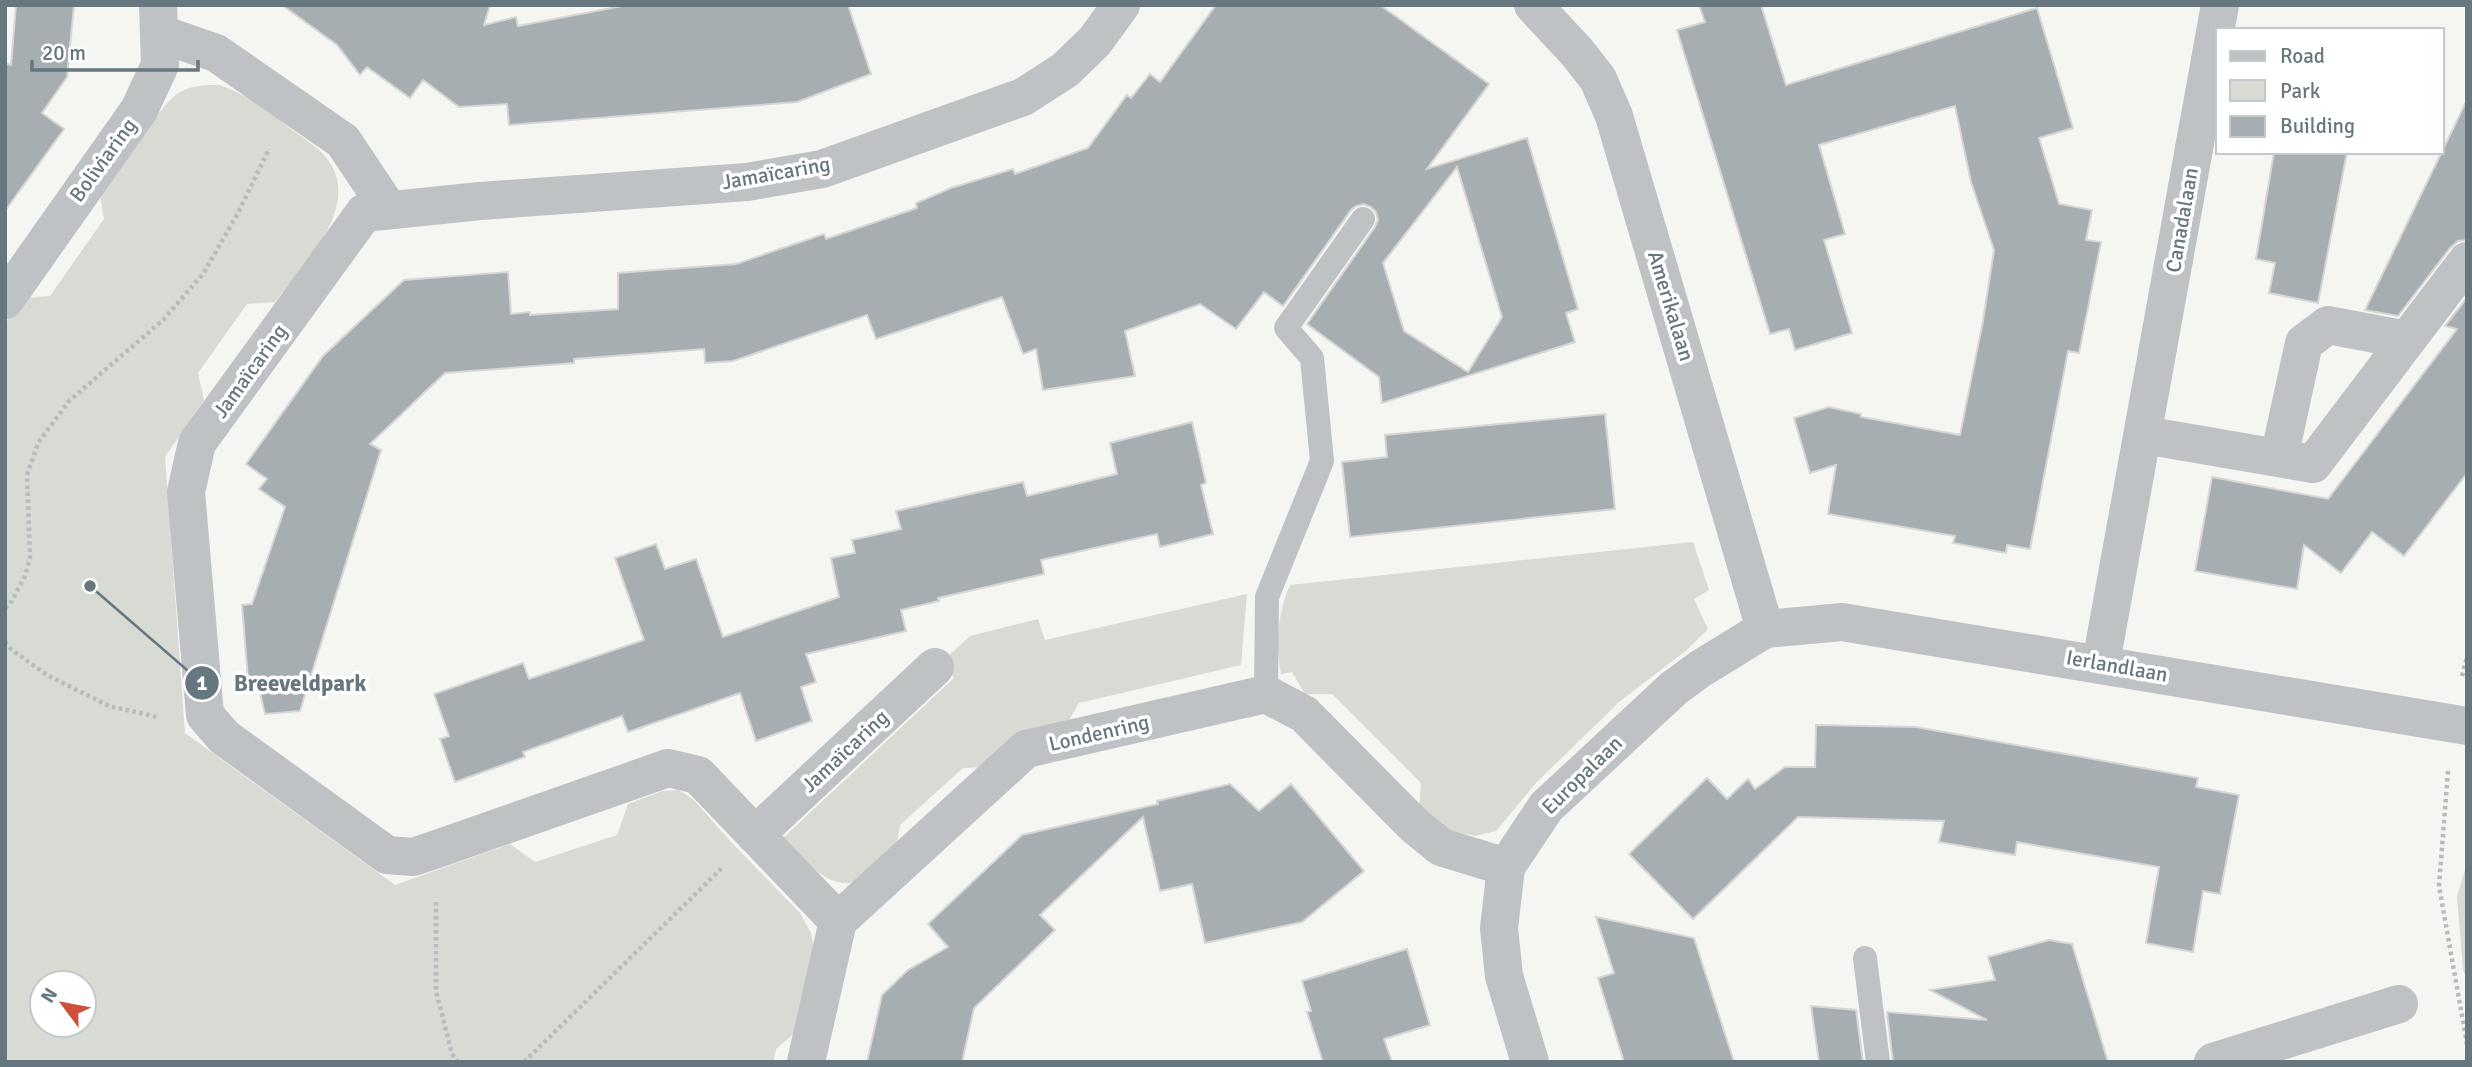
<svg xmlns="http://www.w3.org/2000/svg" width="2472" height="1067" font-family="Signika,sans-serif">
<rect width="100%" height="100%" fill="#f5f5f2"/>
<path fill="#d7dbd3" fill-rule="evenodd" d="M 219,85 C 247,94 270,112 292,130 C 306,140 323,150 332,166 C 357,213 302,266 275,302 L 247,304 L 198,373 L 204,400 L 165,457 L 185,733 L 395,885 L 510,844 L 535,862 L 617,835 L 628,804 L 662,791 L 679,790 L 694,800 L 730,841 L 800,913 L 811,933 L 814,949 L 798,1030 L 776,1049 L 773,1062 L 5,1062 L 5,324 L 24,298 L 50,296 L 104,219 L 100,195 C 116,173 161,101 182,91 C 194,85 206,85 219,85 ZM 42,983 L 84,983 L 84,1025 L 42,1025 Z
M 1693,542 L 1709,590 L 1694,599 L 1708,629 L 1688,649 L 1619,702 L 1536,783 L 1496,831 L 1475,836 L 1443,829 L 1419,808 L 1421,783 L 1332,694 L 1305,694 L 1292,672 L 1281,674 C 1275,645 1278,611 1290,585 Z
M 1247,594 L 1241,665 L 1079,703 L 1067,724 L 984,767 L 963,768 L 900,825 C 896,850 896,850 878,868 C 838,905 811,866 784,837 L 954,678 L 942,662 L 970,636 L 1038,619 L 1045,640 Z
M 2467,863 L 2467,982 L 2463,969 L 2457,897 Z"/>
<path fill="#a6aeb1" stroke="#d6d6d4" stroke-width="2" fill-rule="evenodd" d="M 16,5 L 74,5 L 67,77 L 42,113 L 64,129 L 5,211 L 5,63 L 11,65 Z
M 282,5 L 490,5 L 484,25 L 516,17 L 518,26 L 627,5 L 848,5 L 871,74 L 797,102 L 509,125 L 507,104 L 459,107 L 423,80 L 410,98 L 367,67 L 360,75 L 337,45 Z
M 1216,5 L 1380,5 L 1489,84 L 1427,169 L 1527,138 L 1578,309 L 1566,313 L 1575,342 L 1382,403 L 1379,377 L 1307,324 L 1375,227 L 1378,220 L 1376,212 L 1371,207 L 1364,204 L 1356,206 L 1351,210 L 1283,306 L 1264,292 L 1236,329 L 1200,304 L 1125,331 L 1135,376 L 1043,390 L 1036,349 L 1023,354 L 1002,297 L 876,339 L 867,315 L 733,361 L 705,363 L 704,349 L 574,359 L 574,363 L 445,373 L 370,444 L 381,450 L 300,711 L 265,714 L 257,680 L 248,679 L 242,605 L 252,604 L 285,507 L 259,489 L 267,479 L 246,464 L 323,356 L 404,280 L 508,272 L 511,314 L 530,312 L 530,315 L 618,309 L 618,273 L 736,264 L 824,234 L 826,239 L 917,208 L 916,203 L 951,188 L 1013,169 L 1015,174 L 1088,148 L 1127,95 L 1131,98 L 1150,74 L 1160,82 ZM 1457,167 L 1502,317 L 1468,372 L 1404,331 L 1383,263 Z
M 1699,5 L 1761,5 L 1786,85 L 2037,8 L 2073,128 L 2039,138 L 2059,204 L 2092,210 L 2086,240 L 2101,242 L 2079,353 L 2068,351 L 2030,549 L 2007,545 L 2006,553 L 1953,543 L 1955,536 L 1828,514 L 1836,465 L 1810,473 L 1794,418 L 1829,407 L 1861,414 L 1861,417 L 1960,435 L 1983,321 L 1994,250 L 1971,182 L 1955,106 L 1819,145 L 1845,234 L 1824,240 L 1852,333 L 1795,350 L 1789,329 L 1770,334 L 1677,30 L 1705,22 Z
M 2467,100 L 2467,240 L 2458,241 L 2450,248 L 2398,316 L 2365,310 Z
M 2274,152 L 2347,152 L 2318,303 L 2269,293 L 2275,263 L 2256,259 Z
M 2467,298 L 2467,473 L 2404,556 L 2372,532 L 2341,573 L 2304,545 L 2297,589 L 2195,571 L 2212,477 L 2328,499 L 2457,329 L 2445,326 Z
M 1605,414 L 1615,509 L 1350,537 L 1342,462 L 1387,457 L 1385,435 Z
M 1192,422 L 1206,483 L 1201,485 L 1213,534 L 1160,547 L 1157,534 L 1041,560 L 1044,574 L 938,598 L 939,601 L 901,610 L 906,631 L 806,654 L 816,682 L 801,687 L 812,721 L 756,741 L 740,693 L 628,732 L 622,716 L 523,752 L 525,757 L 455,782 L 440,739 L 449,736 L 434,694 L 523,663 L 529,679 L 644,640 L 615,558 L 656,544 L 665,569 L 696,559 L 723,637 L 839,597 L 831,558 L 855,553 L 852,540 L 901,529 L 896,511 L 1023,482 L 1027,496 L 1117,474 L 1110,443 Z
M 1816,725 L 1916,727 L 2198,778 L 2196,787 L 2239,795 L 2220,894 L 2203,891 L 2193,952 L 2146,943 L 2159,867 L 2017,842 L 2015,855 L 1939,842 L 1944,821 L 1798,817 L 1693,919 L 1629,854 L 1707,778 L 1727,799 L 1748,779 L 1755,789 L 1785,767 L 1815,767 Z
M 1230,784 L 1259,811 L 1291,784 L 1364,871 L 1302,922 L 1205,943 L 1192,884 L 1160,891 L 1143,817 L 1040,915 L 1055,930 L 974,1008 L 962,1062 L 867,1062 L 882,995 L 908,970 L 948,947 L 928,924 L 1022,835 L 1158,804 L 1157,801 Z
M 1596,917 L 1694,938 L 1734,1062 L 1624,1062 L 1598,978 L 1614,973 Z
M 2049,940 L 2072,944 L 2108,1062 L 1893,1062 L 1887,1012 L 1987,1020 L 1930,990 L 1995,980 L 1988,957 Z
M 1407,949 L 1430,1025 L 1384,1039 L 1392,1062 L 1323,1062 L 1307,1012 L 1311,1011 L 1302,981 Z
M 1811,1006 L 1856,1010 L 1863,1062 L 1819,1062 Z"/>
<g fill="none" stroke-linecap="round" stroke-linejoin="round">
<path stroke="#b8bbbc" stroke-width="4.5" stroke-dasharray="3.5 3.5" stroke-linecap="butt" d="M 5,608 L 10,604 L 25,576 L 30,558 L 27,475 L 38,443 L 69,401 L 163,320 L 203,274 L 238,213 L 269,149
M 5,642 L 12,650 L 47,675 L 109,706 L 158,717
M 2462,676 L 2467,657
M 2448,771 L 2439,886 L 2467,1044
M 436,902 L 436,991 L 452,1054 L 458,1062
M 524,1062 L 722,868"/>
<path stroke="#bec2c5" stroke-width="24" d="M 1266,694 L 1267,597 L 1322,461 L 1312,358 L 1286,328 L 1363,219
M 1865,958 L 1878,1062"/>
<path stroke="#bec2c5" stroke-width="38" d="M 1533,5 L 1576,51 L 1598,79 L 1614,116 L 1765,629
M 161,34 L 216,53 L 343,141 L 389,210
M 5,300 L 139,110 L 160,65 L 158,5
M 2407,340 L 2467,261
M 2144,435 L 2313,464 L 2407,340 L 2328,325 L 2304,343 L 2279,458
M 2101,663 L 2220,5
M 755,835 L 935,667
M 838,921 L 698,775 L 668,768 L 437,849 L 413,857 L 387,855 L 224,737 L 205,715 L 186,492 L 197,443 L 364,213 L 480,201 L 747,182 L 822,169 L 1023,97 L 1065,70 L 1095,41 L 1121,5
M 806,1062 L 838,921 L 1026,749 L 1266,694 L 1304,714 L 1414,825 L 1441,847 L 1506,867
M 1530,1062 L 1504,976 L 1499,928 L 1506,867 L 1546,807 L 1674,688 L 1700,669 L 1765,629 L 1842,622 L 2467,726
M 2213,1062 L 2399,1004"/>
</g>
<g text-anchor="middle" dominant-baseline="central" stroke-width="7" stroke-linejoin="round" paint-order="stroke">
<g font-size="21" fill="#67777f" stroke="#fff">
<text transform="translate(103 160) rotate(-54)">Boliviaring</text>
<text transform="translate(776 173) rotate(-10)">Jamaïcaring</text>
<text transform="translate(2182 220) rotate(-80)">Canadalaan</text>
<text transform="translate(1671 306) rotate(73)">Amerikalaan</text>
<text transform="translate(250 371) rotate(-54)">Jamaïcaring</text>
<text transform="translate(2117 666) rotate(10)">Ierlandlaan</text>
<text transform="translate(1099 733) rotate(-13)">Londenring</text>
<text transform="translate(845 751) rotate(-43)">Jamaïcaring</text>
<text transform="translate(1582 775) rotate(-44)">Europalaan</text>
</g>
</g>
<path fill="none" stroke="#67777f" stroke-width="2.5" d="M90 586L202 683"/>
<g fill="#67777f" stroke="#fff" stroke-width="2.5">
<circle cx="90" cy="586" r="7"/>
<circle cx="202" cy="683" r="18"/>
</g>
<g font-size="21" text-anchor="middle" font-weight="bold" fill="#fff">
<text x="202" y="690">1</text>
</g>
<g font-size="23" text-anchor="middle" font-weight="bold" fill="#67777f" stroke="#fff" stroke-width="7" stroke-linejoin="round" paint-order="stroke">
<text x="300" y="691">Breeveldpark</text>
</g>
<rect width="2472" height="1067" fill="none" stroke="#67777f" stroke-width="14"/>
<rect x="2216" y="28" width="228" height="126" fill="#ffffff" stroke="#c2c9cc" stroke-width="2"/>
<rect x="2230" y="51" width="35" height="10" fill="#bec2c5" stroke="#c2c9cc" stroke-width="2"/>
<text x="2280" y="63" font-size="21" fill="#67777f">Road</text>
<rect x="2230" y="80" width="35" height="21" fill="#d7dbd3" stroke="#c2c9cc" stroke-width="2"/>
<text x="2280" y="98" font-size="21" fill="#67777f">Park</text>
<rect x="2230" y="116" width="35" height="21" fill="#a6aeb1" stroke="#c2c9cc" stroke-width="2"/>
<text x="2280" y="133" font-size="21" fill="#67777f">Building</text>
<g transform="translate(63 1004) rotate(302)"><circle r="33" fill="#ffffff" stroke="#c2c9cc" stroke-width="2"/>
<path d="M0-5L12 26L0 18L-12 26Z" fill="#ce5039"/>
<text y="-10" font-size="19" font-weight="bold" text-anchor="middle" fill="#67777f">N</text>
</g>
<path d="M32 60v10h166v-10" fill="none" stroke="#67777f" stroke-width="3.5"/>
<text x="42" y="60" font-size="21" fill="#67777f" stroke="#ffffff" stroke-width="5" paint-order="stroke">20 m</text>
</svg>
